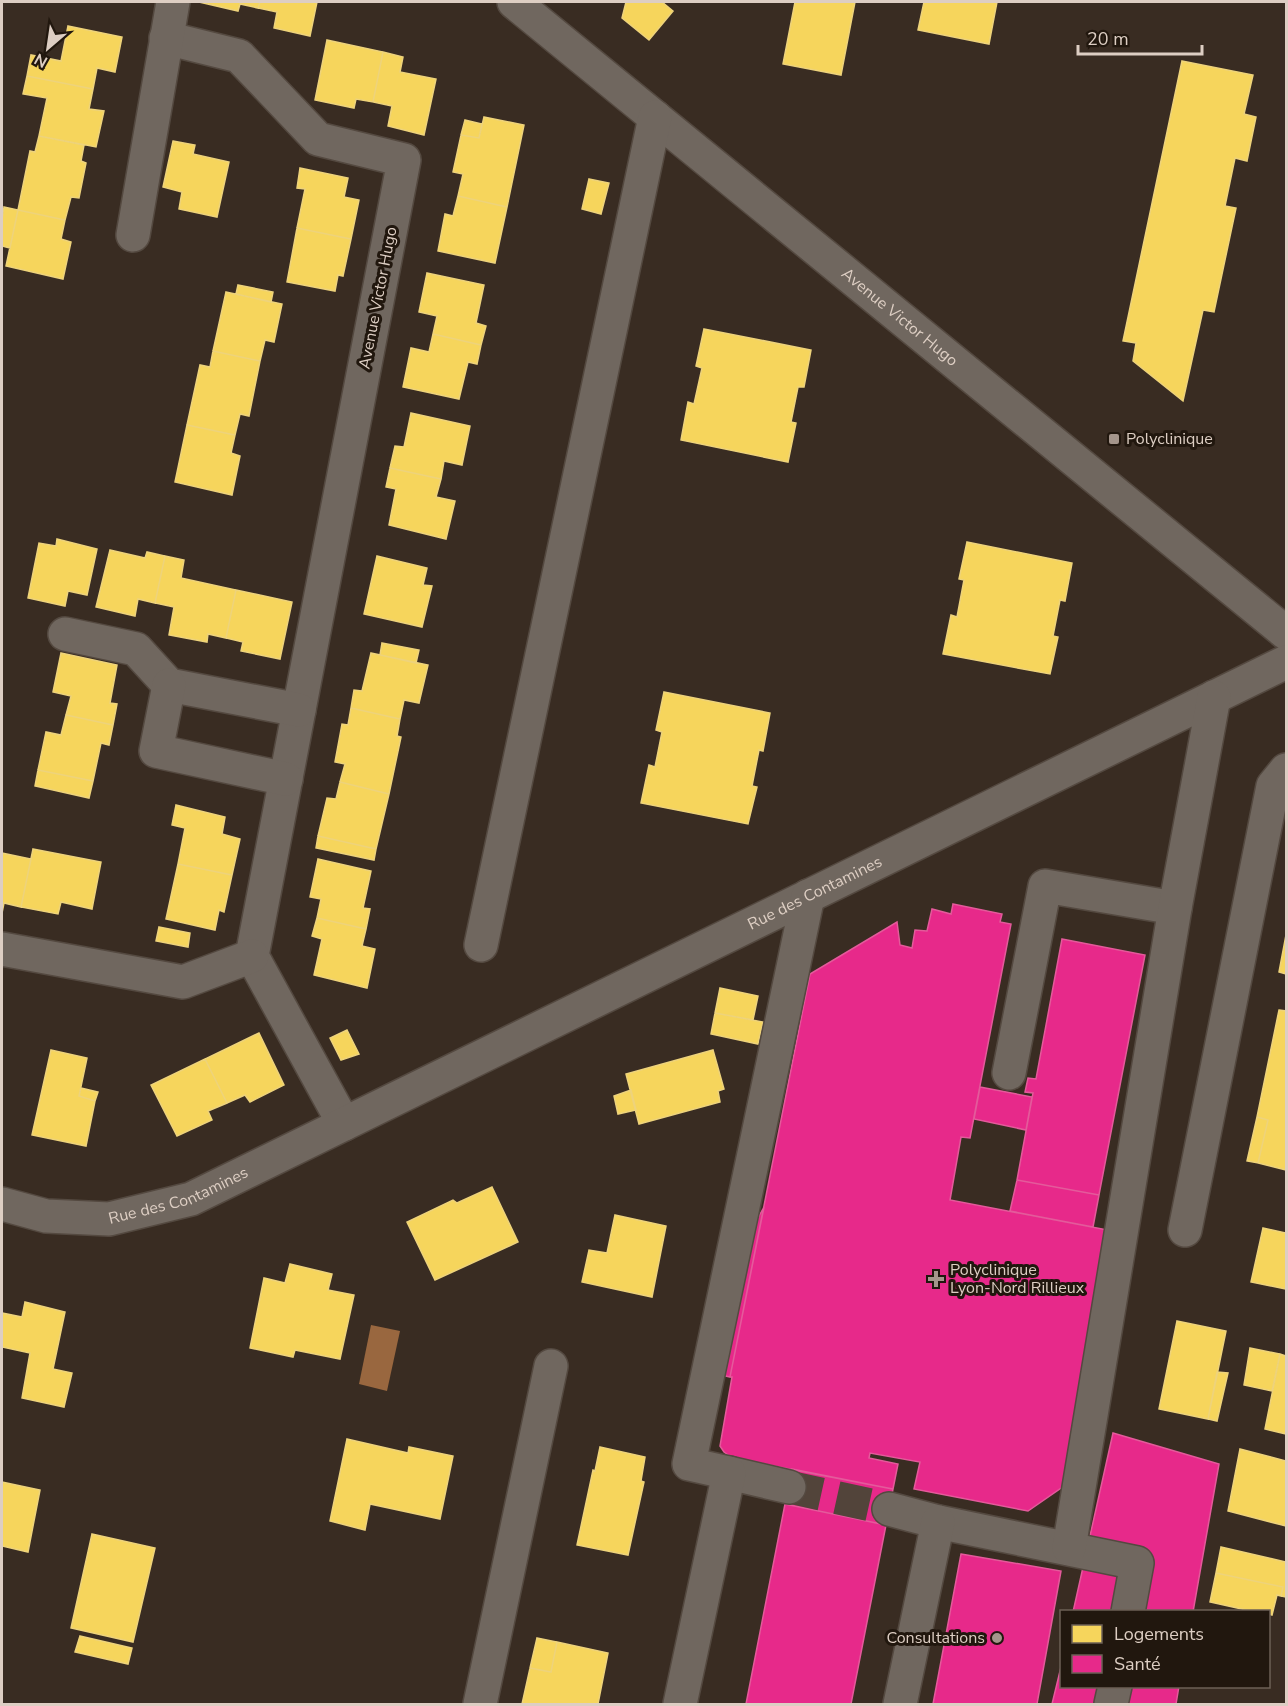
<svg xmlns="http://www.w3.org/2000/svg" width="1288" height="1706" font-family="'Nunito Sans',sans-serif">
<rect width="100%" height="100%" fill="#392c22"/>
<path fill="#99673f" d="M 371,1325 L 400,1331 L 387,1391 L 359,1384 Z"/>
<path fill="#f6d55c" stroke="#eed37b" stroke-width="1.5" d="M 199,2 L 260,2 L 258,8 L 240,4 L 238,11 Z
M 260,2 L 317,2 L 310,36 L 274,28 L 277,12 L 258,8 Z
M 626,2 L 662,2 L 673,11 L 649,40 L 622,18 Z
M 795,2 L 855,2 L 841,75 L 783,64 Z
M 924,2 L 997,2 L 989,44 L 918,30 Z
M 68,26 L 122,37 L 115,72 L 97,68 L 93,89 L 27,76 L 31,55 L 61,61 Z
M 327,40 L 383,52 L 373,102 L 356,99 L 354,108 L 315,100 Z
M 383,52 L 403,57 L 400,72 L 436,79 L 424,135 L 388,126 L 392,106 L 373,102 Z
M 1182,61 L 1253,75 L 1244,114 L 1256,117 L 1247,161 L 1235,158 L 1225,206 L 1236,208 L 1214,312 L 1203,310 L 1183,401 L 1133,361 L 1136,343 L 1123,341 Z
M 27,76 L 93,89 L 89,109 L 104,111 L 96,147 L 39,136 L 47,98 L 23,94 Z
M 484,117 L 524,125 L 507,207 L 458,196 L 463,174 L 453,172 L 461,135 L 479,138 Z
M 465,120 L 482,124 L 479,138 L 461,135 Z
M 39,136 L 84,145 L 81,161 L 86,163 L 79,198 L 71,197 L 65,220 L 18,210 L 30,151 L 35,152 Z
M 173,141 L 195,145 L 193,154 L 229,162 L 217,217 L 179,209 L 182,192 L 163,187 Z
M 300,168 L 348,178 L 344,197 L 359,200 L 351,239 L 297,228 L 305,189 L 297,188 Z
M 589,179 L 609,183 L 601,214 L 582,209 Z
M 458,196 L 507,207 L 495,263 L 438,251 L 445,214 L 453,216 Z
M 4,207 L 18,210 L 10,248 L 2,246 L 2,220 Z
M 18,210 L 65,220 L 61,239 L 71,242 L 63,279 L 6,266 Z
M 297,228 L 351,239 L 343,276 L 338,275 L 335,291 L 287,282 Z
M 427,273 L 484,285 L 476,323 L 486,326 L 481,345 L 433,334 L 437,316 L 419,312 Z
M 238,285 L 273,292 L 271,302 L 236,294 Z
M 226,292 L 282,304 L 274,342 L 265,340 L 260,361 L 213,351 Z
M 704,329 L 811,350 L 804,387 L 798,387 L 791,422 L 796,423 L 788,462 L 681,440 L 688,402 L 694,404 L 702,368 L 696,366 Z
M 433,334 L 481,345 L 477,364 L 468,362 L 459,399 L 403,387 L 411,348 L 429,352 Z
M 213,351 L 260,361 L 249,416 L 240,414 L 235,435 L 187,425 L 200,365 L 210,367 Z
M 411,413 L 470,426 L 462,465 L 444,461 L 441,479 L 390,468 L 395,446 L 404,447 Z
M 187,425 L 235,435 L 231,453 L 240,456 L 232,495 L 175,482 Z
M 390,468 L 441,479 L 436,497 L 455,501 L 446,539 L 389,525 L 396,489 L 386,487 Z
M 57,539 L 97,549 L 87,595 L 68,591 L 65,606 L 28,598 L 39,543 L 56,546 Z
M 967,542 L 1072,563 L 1065,601 L 1060,600 L 1053,636 L 1058,637 L 1050,674 L 943,654 L 951,615 L 957,617 L 964,580 L 959,579 Z
M 110,550 L 145,558 L 147,552 L 165,556 L 155,603 L 138,599 L 135,616 L 96,607 Z
M 165,556 L 184,560 L 181,578 L 236,590 L 226,638 L 208,634 L 207,642 L 169,635 L 174,607 L 155,603 Z
M 377,556 L 427,568 L 423,585 L 432,586 L 422,627 L 364,614 Z
M 236,590 L 292,602 L 280,659 L 241,651 L 243,642 L 226,638 Z
M 382,643 L 419,650 L 416,663 L 380,655 Z
M 61,653 L 117,665 L 110,703 L 117,704 L 113,725 L 66,715 L 71,696 L 53,692 Z
M 371,653 L 428,665 L 419,703 L 404,700 L 400,719 L 351,708 L 354,690 L 362,691 Z
M 664,692 L 770,713 L 763,751 L 759,750 L 752,786 L 757,787 L 748,824 L 641,803 L 649,765 L 655,767 L 662,732 L 656,730 Z
M 351,708 L 400,719 L 397,736 L 401,737 L 389,794 L 340,782 L 345,764 L 335,762 L 342,724 L 348,725 Z
M 66,715 L 113,725 L 109,745 L 101,743 L 93,781 L 38,770 L 46,732 L 61,735 Z
M 38,770 L 93,781 L 89,798 L 35,786 Z
M 340,782 L 389,794 L 376,849 L 318,836 L 327,798 L 336,799 Z
M 176,805 L 225,817 L 222,834 L 240,839 L 232,875 L 178,864 L 185,828 L 172,825 Z
M 318,836 L 376,849 L 374,860 L 316,848 Z
M 33,849 L 101,862 L 92,909 L 61,902 L 58,914 L 21,907 Z
M 2,853 L 31,859 L 21,907 L 4,903 L 2,913 Z
M 318,859 L 371,871 L 363,908 L 370,909 L 366,929 L 317,918 L 321,899 L 310,897 Z
M 178,864 L 232,875 L 224,912 L 219,910 L 215,930 L 166,919 Z
M 317,918 L 366,929 L 362,946 L 375,949 L 367,988 L 314,975 L 322,939 L 312,936 Z
M 159,927 L 190,933 L 188,947 L 156,941 Z
M 1286,935 L 1286,974 L 1279,972 Z
M 720,988 L 758,996 L 753,1020 L 715,1013 Z
M 1279,1010 L 1286,1011 L 1286,1170 L 1258,1163 L 1268,1120 L 1257,1117 Z
M 715,1013 L 763,1022 L 758,1044 L 711,1034 Z
M 347,1030 L 359,1054 L 341,1060 L 330,1038 Z
M 259,1033 L 284,1085 L 250,1102 L 245,1095 L 227,1103 L 205,1059 Z
M 51,1050 L 87,1058 L 79,1096 L 95,1101 L 86,1146 L 32,1135 Z
M 713,1050 L 724,1089 L 718,1091 L 720,1102 L 639,1124 L 626,1074 Z
M 205,1059 L 227,1103 L 208,1111 L 212,1120 L 177,1136 L 151,1085 Z
M 81,1088 L 98,1092 L 95,1101 L 79,1096 Z
M 631,1090 L 636,1110 L 618,1114 L 614,1096 Z
M 1257,1117 L 1268,1120 L 1258,1163 L 1247,1161 Z
M 492,1187 L 518,1242 L 435,1280 L 407,1222 L 453,1200 L 457,1203 Z
M 615,1215 L 666,1226 L 652,1297 L 582,1282 L 589,1250 L 607,1253 Z
M 1263,1228 L 1286,1233 L 1286,1289 L 1251,1282 Z
M 290,1264 L 332,1274 L 328,1290 L 354,1295 L 340,1359 L 295,1350 L 293,1357 L 250,1348 L 264,1278 L 285,1283 Z
M 25,1302 L 65,1312 L 53,1369 L 72,1373 L 64,1407 L 22,1398 L 30,1353 L 2,1347 L 2,1313 L 22,1317 Z
M 1177,1321 L 1226,1331 L 1208,1419 L 1159,1409 Z
M 1250,1348 L 1280,1354 L 1272,1391 L 1244,1385 Z
M 1280,1354 L 1286,1356 L 1286,1434 L 1265,1429 Z
M 1217,1372 L 1228,1373 L 1217,1421 L 1208,1419 Z
M 347,1439 L 408,1453 L 409,1447 L 453,1456 L 440,1519 L 370,1504 L 365,1530 L 330,1521 Z
M 600,1447 L 645,1457 L 641,1481 L 644,1482 L 628,1555 L 577,1545 L 593,1470 L 595,1471 Z
M 1240,1449 L 1286,1461 L 1286,1526 L 1228,1511 Z
M 2,1482 L 40,1490 L 28,1552 L 2,1546 Z
M 92,1534 L 155,1548 L 133,1642 L 71,1628 Z
M 1221,1547 L 1286,1562 L 1286,1597 L 1281,1596 L 1283,1587 L 1216,1573 Z
M 1216,1573 L 1283,1587 L 1281,1596 L 1277,1595 L 1272,1615 L 1268,1614 L 1268,1612 L 1255,1612 L 1210,1602 Z
M 80,1636 L 132,1648 L 128,1664 L 75,1652 Z
M 537,1638 L 557,1642 L 551,1672 L 530,1668 Z
M 557,1642 L 608,1653 L 598,1704 L 522,1704 L 530,1668 L 551,1672 Z"/>
<path fill="#e7298a" stroke="#e45a9b" stroke-width="1.5" d="M 953,904 L 1002,914 L 1000,922 L 1011,924 L 970,1138 L 961,1137 L 950,1200 L 1113,1231 L 1064,1486 L 1028,1511 L 914,1489 L 920,1462 L 870,1453 L 869,1458 L 898,1464 L 893,1489 L 732,1458 L 724,1452 L 720,1446 L 732,1377 L 730,1377 L 810,974 L 897,922 L 900,945 L 912,948 L 915,930 L 927,931 L 932,909 L 951,914 Z
M 1062,939 L 1145,955 L 1099,1195 L 1017,1180 L 1033,1093 L 1025,1092 L 1028,1078 L 1036,1079 Z
M 980,1087 L 1032,1097 L 1026,1130 L 974,1119 Z
M 1017,1180 L 1099,1195 L 1093,1227 L 1010,1211 Z
M 764,1207 L 730,1377 L 721,1375 L 749,1234 Z
M 1113,1433 L 1219,1464 L 1193,1612 L 1073,1612 Z
M 792,1469 L 893,1489 L 886,1525 L 785,1504 Z
M 785,1504 L 886,1525 L 851,1704 L 746,1704 Z
M 961,1554 L 1061,1571 L 1037,1704 L 933,1704 Z
M 1062,1663 L 1062,1686 L 1179,1686 L 1176,1704 L 1052,1704 Z"/>
<g fill="none" stroke-linecap="round" stroke-linejoin="round">
<path stroke="#52443a" stroke-width="33" stroke-dasharray="33 16" stroke-linecap="butt" d="M 789,1487 L 889,1509"/>
<g stroke="#544940" stroke-width="36">
<g id="minor">
<path id="s1" d="M 514,2 L 1286,633"/>
<path d="M 166,38 L 239,56 L 318,139 L 404,160 L 252,956 L 344,1124"/>
<path d="M 133,235 L 173,2"/>
<path d="M 65,634 L 136,649 L 169,685 L 299,710"/>
<path d="M 169,685 L 156,751 L 286,779"/>
<path d="M 481,945 L 655,117"/>
<path d="M 2,949 L 183,982 L 252,956"/>
<path d="M 1009,1073 L 1045,886 L 1175,908"/>
<path id="s2" d="M 2,1204 L 46,1216 L 109,1219 L 191,1199 L 1286,662"/>
<path d="M 1185,1230 L 1273,786 L 1286,770"/>
<path d="M 729,1473 L 789,1487"/>
<path d="M 889,1509 L 938,1522 L 1137,1563 L 1128,1612"/>
<path d="M 1069,1548 L 1175,908 L 1214,697"/>
<path d="M 480,1704 L 551,1366"/>
<path d="M 680,1704 L 729,1473 L 689,1464 L 808,896"/>
<path d="M 900,1704 L 938,1522"/>
<path d="M 1111,1704 L 1115,1686"/>
</g>
</g>
<use href="#minor" stroke="#70675f" stroke-width="33"/>
</g>
<g fill="#a4958b" stroke="#21170e" stroke-width="2">
<rect x="1108" y="433" width="12" height="12" rx="3"/>
<path d="M933 1270h6v6h6v6h-6v6h-6v-6h-6v-6h6z"/>
<circle cx="997" cy="1638" r="6"/>
</g>
<g text-anchor="middle" dominant-baseline="central" stroke-width="6" stroke-linejoin="round" paint-order="stroke">
<g font-size="16" fill="#ddcec3" stroke="#21170e">
<text transform="translate(378 298) rotate(-79)">Avenue Victor Hugo</text>
<text stroke="none"><textPath href="#s1" startOffset="498">Avenue Victor Hugo</textPath></text>
<text stroke="none"><textPath href="#s2" startOffset="888">Rue des Contamines</textPath></text>
<text stroke="none"><textPath href="#s2" startOffset="182">Rue des Contamines</textPath></text>
</g>
<g font-size="16" fill="#ddcec3" stroke="#21170e" text-anchor="start">
<text x="1126" y="439">Polyclinique</text>
<text x="950" y="1270">Polyclinique<tspan x="950" dy="18">Lyon-Nord Rillieux</tspan></text>
<text x="985" y="1638" text-anchor="end">Consultations</text>
</g>
</g>
<rect width="1288" height="1706" fill="none" stroke="#ddcec3" stroke-width="6"/>
<rect x="1060" y="1610" width="210" height="78" fill="#21170e" stroke="#6c6056" stroke-width="1.5"/>
<rect x="1072" y="1625" width="30" height="18" fill="#f6d55c" stroke="#6c6056" stroke-width="1.5"/>
<text x="1114" y="1640" font-size="18" fill="#ddcec3">Logements</text>
<rect x="1072" y="1655" width="30" height="18" fill="#e7298a" stroke="#6c6056" stroke-width="1.5"/>
<text x="1114" y="1670" font-size="18" fill="#ddcec3">Santé</text>
<g transform="translate(48 48) rotate(209)" stroke="#21170e" stroke-width="4.5" paint-order="stroke">
<path d="M0-4.5L10 22L0 15L-10 22Z" fill="#ddcec3"/>
<text y="-9" font-size="16" font-weight="bold" text-anchor="middle" fill="#ddcec3">N</text>
</g>
<path d="M1078 45v9h124v-9" fill="none" stroke="#ddcec3" stroke-width="3"/>
<text x="1087" y="45" font-size="18" fill="#ddcec3" stroke="#21170e" stroke-width="4.5" paint-order="stroke">20 m</text>
</svg>
